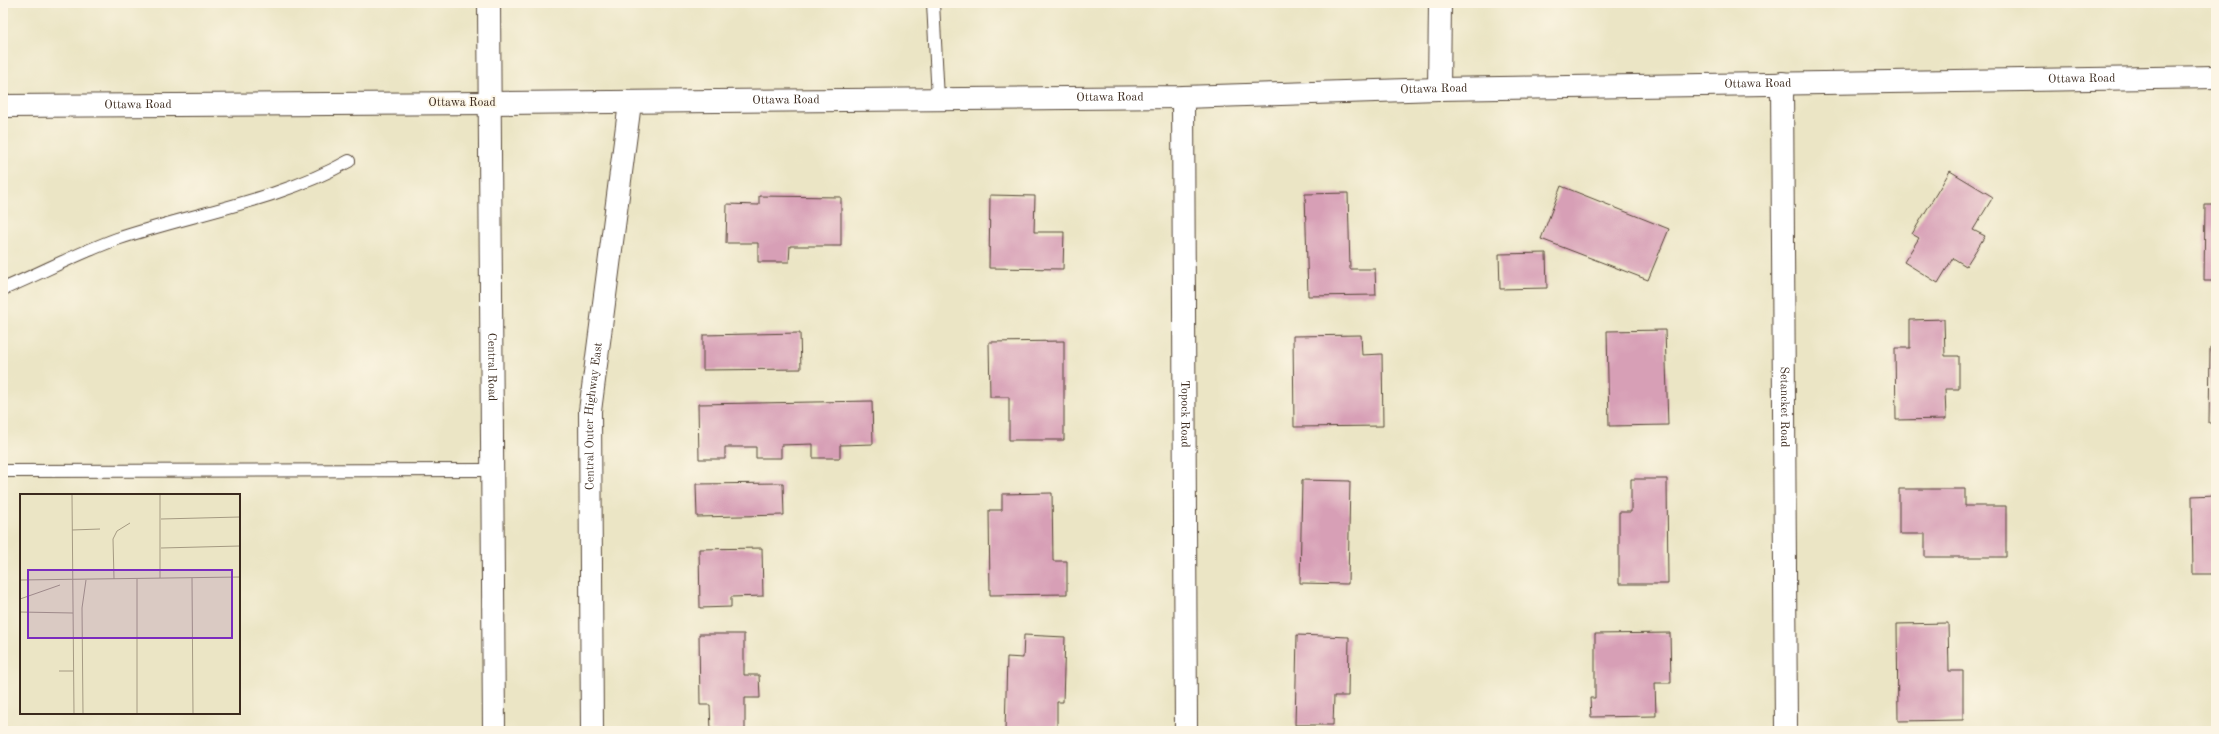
<svg xmlns="http://www.w3.org/2000/svg" width="2219" height="734" font-family="'Old Standard TT',serif">
<rect width="100%" height="100%" fill="#fcf5e5"/>
<filter id="ink" filterUnits="userSpaceOnUse"><feTurbulence type="fractalNoise" baseFrequency=".025" numOctaves="2"/><feDisplacementMap in="SourceGraphic" scale="8" xChannelSelector="R" yChannelSelector="G"/><feConvolveMatrix kernelMatrix="1 2 1 2 8 2 1 2 1" color-interpolation-filters="sRGB"/></filter>
<filter id="wash" filterUnits="userSpaceOnUse"><feTurbulence type="fractalNoise" baseFrequency=".012" numOctaves="4" result="noise"/><feDisplacementMap in="SourceGraphic" scale="16" xChannelSelector="R" yChannelSelector="G"/><feGaussianBlur stdDeviation="0.9" result="paint"/><feColorMatrix in="noise" values="0 0 0 0 0 0 0 0 0 0 0 0 0 0 0 0 0 1.4 0 .05"/><feComposite in="paint" operator="in"/></filter>
<g filter="url(#wash)">
<rect width="100%" height="100%" fill="#ebe5c5"/>
<g id="blocks">
<path fill="#d79fb6" d="M 1950,171 L 1993,197 L 1973,230 L 1985,236 L 1966,266 L 1953,258 L 1938,283 L 1904,262 L 1919,238 L 1912,234 Z
M 1561,186 L 1669,229 L 1648,280 L 1541,239 Z
M 1348,193 L 1350,269 L 1375,269 L 1376,295 L 1308,296 L 1305,194 Z
M 990,195 L 1035,196 L 1034,232 L 1064,232 L 1063,269 L 989,268 Z
M 759,196 L 841,197 L 841,246 L 790,246 L 789,262 L 758,262 L 758,243 L 726,243 L 727,204 L 759,205 Z
M 2205,205 L 2216,205 L 2216,281 L 2204,281 Z
M 1546,253 L 1547,288 L 1500,289 L 1499,254 Z
M 1944,319 L 1945,356 L 1959,356 L 1959,389 L 1945,389 L 1946,419 L 1896,420 L 1895,348 L 1910,348 L 1910,320 Z
M 1665,330 L 1668,425 L 1609,426 L 1607,331 Z
M 800,333 L 801,369 L 703,370 L 703,335 Z
M 1361,335 L 1362,355 L 1382,354 L 1383,426 L 1294,427 L 1293,336 Z
M 1064,341 L 1064,440 L 1009,440 L 1009,397 L 990,397 L 989,342 Z
M 2210,348 L 2216,348 L 2216,423 L 2209,423 Z
M 872,401 L 873,444 L 840,445 L 840,458 L 813,458 L 813,444 L 781,445 L 781,458 L 756,458 L 756,447 L 725,447 L 725,459 L 699,459 L 698,404 Z
M 1631,479 L 1667,479 L 1668,584 L 1619,584 L 1619,512 L 1631,512 Z
M 1302,480 L 1350,481 L 1348,584 L 1300,583 Z
M 783,483 L 784,515 L 697,517 L 696,484 Z
M 1899,489 L 1965,489 L 1965,506 L 2006,506 L 2006,557 L 1925,557 L 1925,534 L 1899,534 Z
M 1052,493 L 1053,561 L 1067,561 L 1067,594 L 990,595 L 989,510 L 1002,510 L 1002,494 Z
M 2216,495 L 2216,574 L 2193,574 L 2192,496 Z
M 762,548 L 763,596 L 731,597 L 731,607 L 700,608 L 699,549 Z
M 1948,623 L 1949,671 L 1963,671 L 1963,720 L 1898,721 L 1897,624 Z
M 1670,633 L 1671,683 L 1655,683 L 1656,716 L 1591,717 L 1590,698 L 1595,698 L 1595,634 Z
M 699,634 L 744,634 L 744,675 L 759,675 L 760,698 L 745,698 L 745,731 L 711,731 L 710,705 L 700,705 Z
M 1024,635 L 1065,637 L 1063,702 L 1057,702 L 1057,731 L 1005,731 L 1007,657 L 1023,658 Z
M 1297,635 L 1349,637 L 1348,696 L 1334,696 L 1333,725 L 1295,725 Z"/>
</g>
</g>
<g filter="url(#ink)">
<use href="#blocks" fill-opacity="0" stroke="#554637" stroke-width="1"/>
<g fill="none" stroke-linecap="round" stroke-linejoin="round">
<g stroke="#554637" stroke-width="14">
<path id="lane" d="M 933,3 L 938,99
M 3,289 C 41,273 78,253 117,239 C 194,213 278,201 349,161
M 3,471 L 492,470"/>
</g>
<g stroke="#554637" stroke-width="24">
<g id="street">
<path id="s1" d="M 1782,83 L 1786,731"/>
<path d="M 1439,89 L 1440,3"/>
<path id="s2" d="M 1183,97 L 1186,731"/>
<path id="s3" d="M 490,103 L 1183,97 L 1439,89 L 2216,77"/>
<path id="s4" d="M 592,731 L 590,411 L 630,103"/>
</g>
</g>
<g stroke="#554637" stroke-width="24">
<g id="secondary">
<path id="s5" d="M 489,3 L 494,731"/>
<path id="s6" d="M 3,106 L 490,103"/>
</g>
</g>
<use href="#lane" stroke="#fff" stroke-width="12"/>
<use href="#street" stroke="#fff" stroke-width="22"/>
<use href="#secondary" stroke="#fff" stroke-width="22"/>
</g>
</g>
<g text-anchor="middle" dominant-baseline="central" stroke-width="3.5" stroke-linejoin="round" paint-order="stroke">
<g font-size="12" fill="#3b2a1e" stroke="#fcf5e5">
<text stroke="none"><textPath href="#s3" startOffset="1592">Ottawa Road</textPath></text>
<text stroke="none"><textPath href="#s3" startOffset="1268">Ottawa Road</textPath></text>
<text stroke="none"><textPath href="#s3" startOffset="944">Ottawa Road</textPath></text>
<text stroke="none"><textPath href="#s3" startOffset="620">Ottawa Road</textPath></text>
<text stroke="none"><textPath href="#s3" startOffset="296">Ottawa Road</textPath></text>
<text x="462" y="103">Ottawa Road</text>
<text stroke="none"><textPath href="#s6" startOffset="135">Ottawa Road</textPath></text>
<text stroke="none"><textPath href="#s5" startOffset="364">Central Road</textPath></text>
<text stroke="none"><textPath href="#s1" startOffset="324">Setancket Road</textPath></text>
<text stroke="none"><textPath href="#s2" startOffset="317">Topock Road</textPath></text>
<text stroke="none"><textPath href="#s4" startOffset="315">Central Outer Highway East</textPath></text>
</g>
</g>
<g transform="translate(20 494)">
<rect width="220" height="220" fill="#ebe5c5"/>
<path fill="none" stroke="#a59a82" stroke-width="1" d="M 52,0 L 54,220M 140,0 L 140,84M 141,25 L 220,23M 52,36 L 80,35M 141,54 L 220,52M 172,84 L 173,220M 94,85 L 93,45 L 97,37 L 110,29M 117,85 L 117,220M 0,86 L 220,83M 0,105 L 40,91M 0,118 L 53,119M 39,177 L 53,177M 63,220 L 62,114 L 66,86"/>
<path fill="#7b2cbf" fill-opacity="0.15" stroke="#7b2cbf" stroke-width="2" d="M 8,76 L 212,76 L 212,144 L 8,144 Z"/>
<rect width="220" height="220" fill="none" stroke="#3b2a1e" stroke-width="2"/>
</g>
<rect width="2219" height="734" fill="none" stroke="#fcf5e5" stroke-width="16"/>
</svg>
